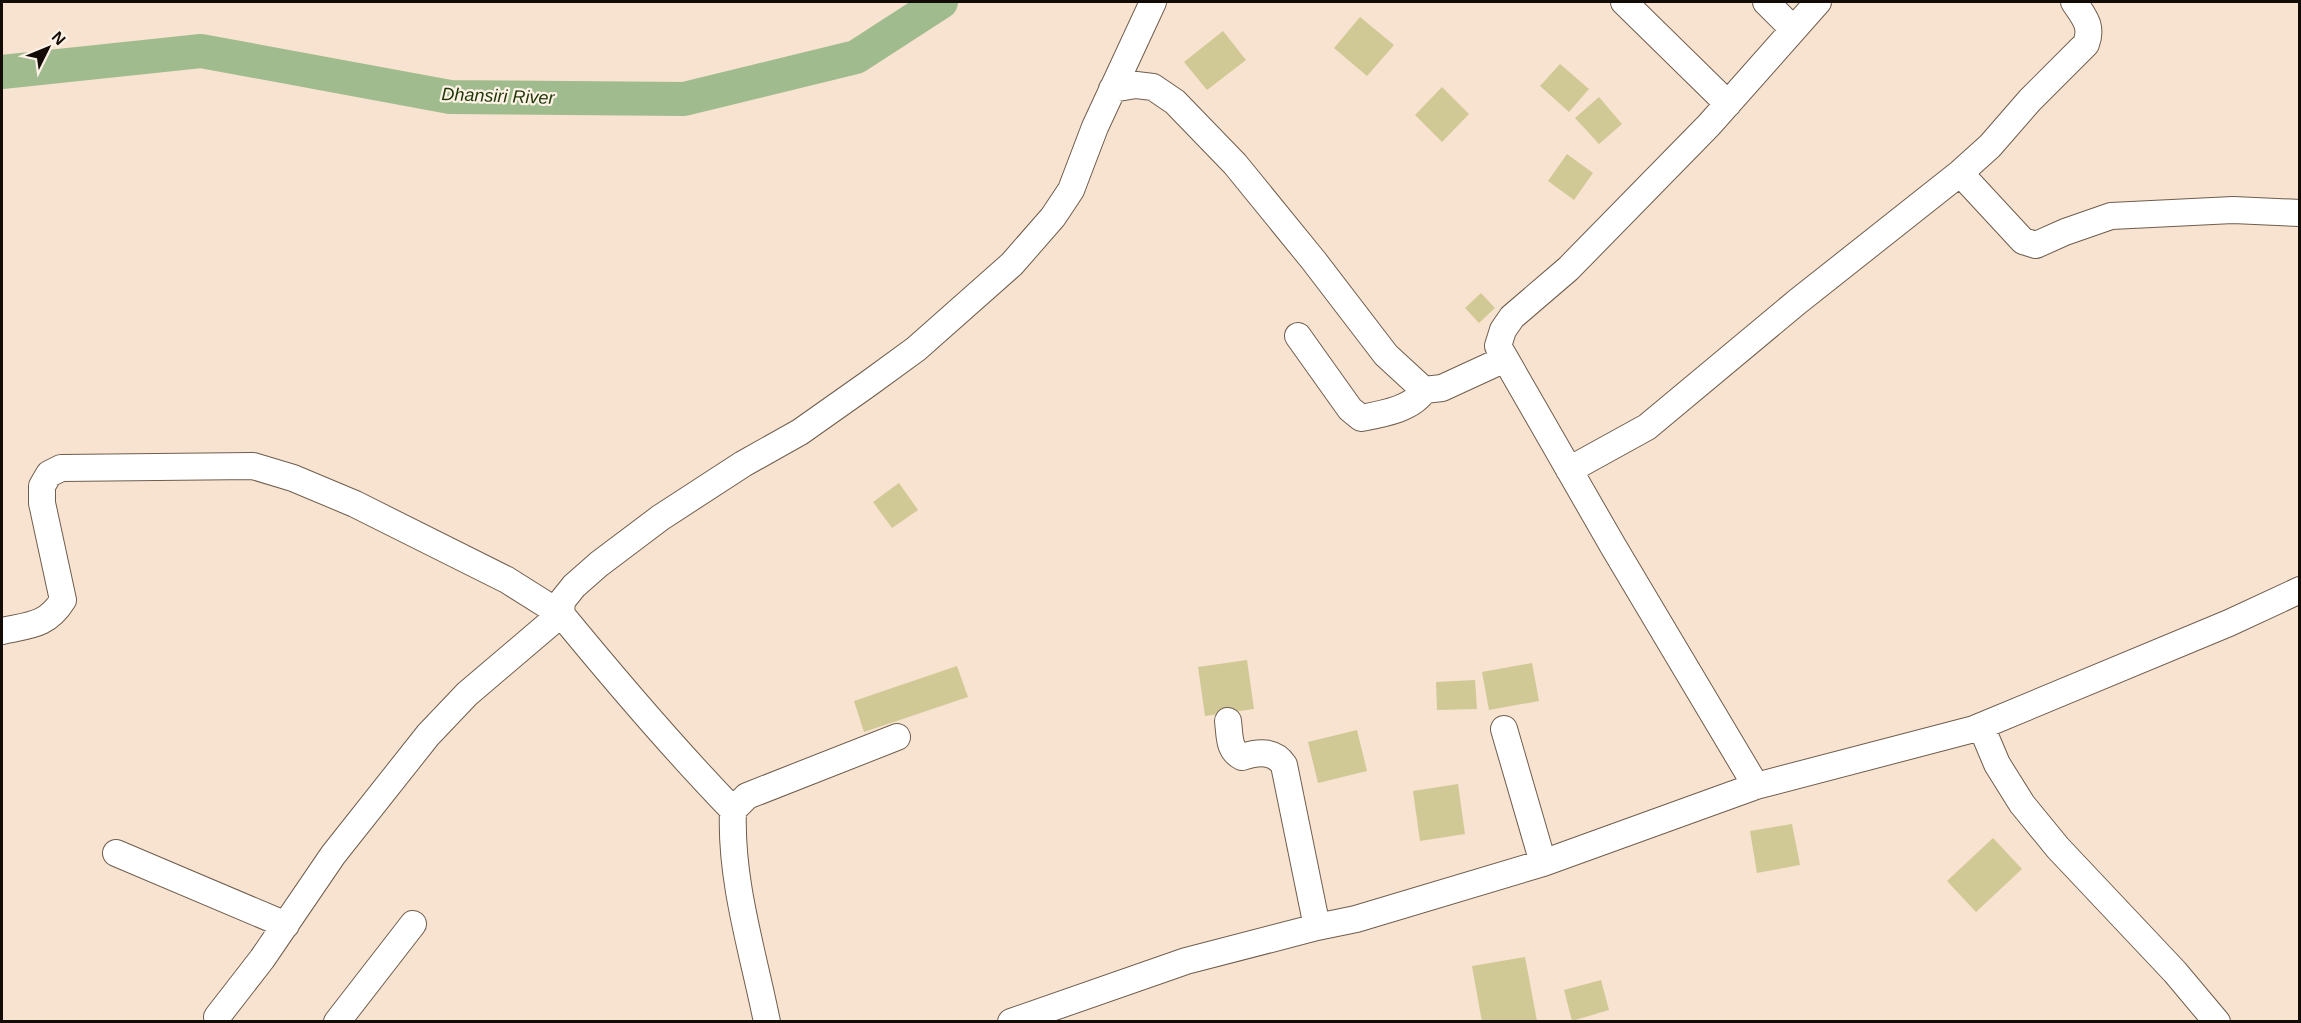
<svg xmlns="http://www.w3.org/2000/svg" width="2301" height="1023" font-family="Arial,sans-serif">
<rect width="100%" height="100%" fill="#f7e3d0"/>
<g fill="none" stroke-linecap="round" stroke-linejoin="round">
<path stroke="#a0bc8f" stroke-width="34" d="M 2,72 L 201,51 L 450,97 L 684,99 L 856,57 L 941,2"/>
</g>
<path fill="#d1c995" d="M 1360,17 L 1394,45 L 1367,76 L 1334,48 Z
M 1223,31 L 1246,60 L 1207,90 L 1184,62 Z
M 1560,64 L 1589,89 L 1569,112 L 1540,86 Z
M 1442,87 L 1469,114 L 1442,142 L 1415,115 Z
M 1599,97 L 1622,124 L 1599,144 L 1575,118 Z
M 1567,154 L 1593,173 L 1574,200 L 1548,181 Z
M 1481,293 L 1495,308 L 1479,323 L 1465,308 Z
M 899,483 L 918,510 L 892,528 L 873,502 Z
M 1247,660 L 1254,709 L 1205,716 L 1198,667 Z
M 1532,663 L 1539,701 L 1489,710 L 1482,672 Z
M 957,666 L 968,697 L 864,732 L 854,701 Z
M 1475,680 L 1477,709 L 1437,710 L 1436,682 Z
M 1357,730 L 1367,771 L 1318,783 L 1308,742 Z
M 1458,784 L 1465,834 L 1420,841 L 1413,791 Z
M 1792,824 L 1800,865 L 1757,873 L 1750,831 Z
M 1993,838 L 2022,869 L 1976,912 L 1947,881 Z
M 1525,957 L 1537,1021 L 1482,1022 L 1472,966 Z
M 1601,980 L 1609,1010 L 1572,1021 L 1564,990 Z"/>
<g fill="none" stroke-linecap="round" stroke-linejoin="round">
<g stroke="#6f5d4d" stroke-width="28">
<path id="minor" d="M 1624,2 L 1728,104
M 1766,2 L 1793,29
M 1112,89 L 1136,85 L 1153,87 L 1175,102 L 1235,164 L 1314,261 L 1386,355 L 1424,390 L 1442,388 L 1505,359
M 1960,173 L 2023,241 L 2036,245 L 2065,232 L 2111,216 L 2233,210 L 2300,213
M 1298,336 L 1350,409 L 1361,418 C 1382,414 1413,409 1424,390
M 1569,470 L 1647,427 L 1797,302 L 1960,173 L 1990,146 L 2030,100 L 2086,44 C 2093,26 2084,17 2074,2
M 2,631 C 29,625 47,626 63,600 L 42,503 L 42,486 L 49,474 L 61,468 L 253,466 L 293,478 L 355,504 L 507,580 L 561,614 L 467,694 L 428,735 L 333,855 L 262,959 L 217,1017
M 1228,721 C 1230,736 1228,750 1242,757 C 1258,752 1274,750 1284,765 L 1317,927
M 1981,726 L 1997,764 L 2022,804 L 2058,848 L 2175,972 L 2217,1022
M 1504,729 L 1543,863
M 1756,786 L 1613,546 L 1498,346 L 1503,330 L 1512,317 L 1568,269 L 1709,125 L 1818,2
M 733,810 C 672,747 616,681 561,614 L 562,601 L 574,586 L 599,564 L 660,518 L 743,464 L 800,432 L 868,384 L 916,349 L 1012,264 L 1053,217 L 1071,190 L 1095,127 L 1153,2
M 116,853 L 286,925
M 337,1022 L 413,924
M 767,1022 C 753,952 730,881 733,810 L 747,796 L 897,737
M 1011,1022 L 1186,961 L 1317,927 L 1356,919 L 1543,863 L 1756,786 L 1974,729 L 2229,623 L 2300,590"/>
</g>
<use href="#minor" stroke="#fff" stroke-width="26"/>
</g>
<g text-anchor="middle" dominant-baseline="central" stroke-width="4.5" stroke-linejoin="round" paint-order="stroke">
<g font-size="18" font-style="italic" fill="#1d3706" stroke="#fef2e7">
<text transform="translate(498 96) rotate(2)">Dhansiri River</text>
</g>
</g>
<rect width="2301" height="1023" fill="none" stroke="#120b06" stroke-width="6"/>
<g transform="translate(48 48) rotate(47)" stroke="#fef2e7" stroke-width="4.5" paint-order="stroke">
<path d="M0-4.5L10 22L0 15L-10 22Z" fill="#120b06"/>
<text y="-9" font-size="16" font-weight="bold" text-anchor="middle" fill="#120b06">N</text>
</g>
</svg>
